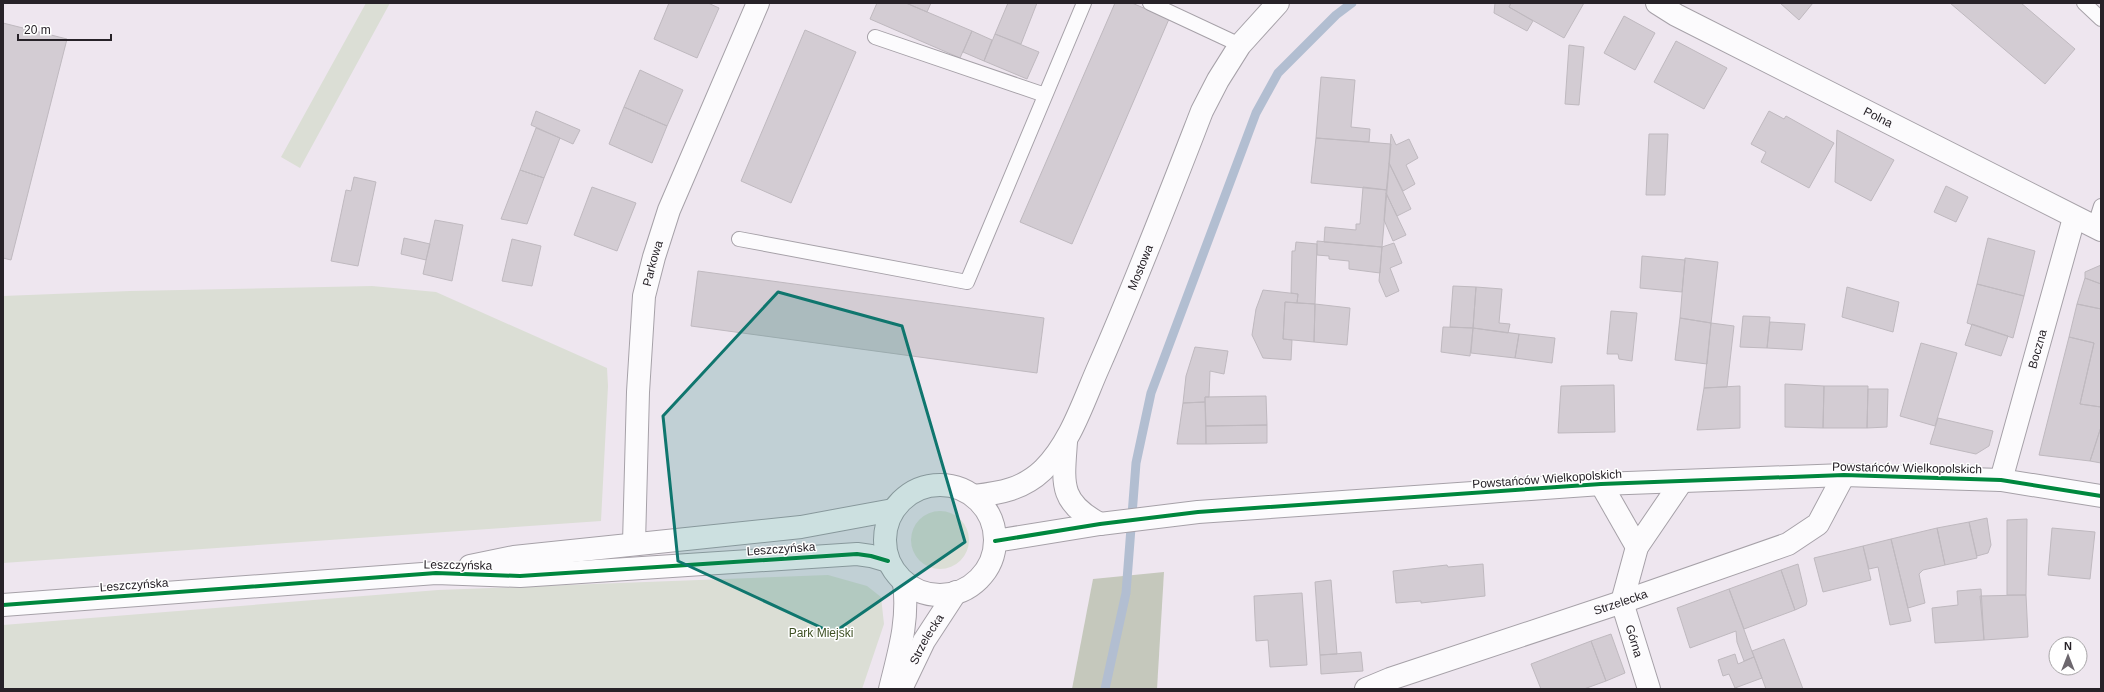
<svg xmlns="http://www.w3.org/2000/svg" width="2104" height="692" font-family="Arial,sans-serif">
<rect width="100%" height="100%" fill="#eee6ef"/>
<path fill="#dbded5" d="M 366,3 L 390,3 L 300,168 L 281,157 Z
M 372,286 L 436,292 L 607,368 L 608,386 L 601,521 L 3,563 L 3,296 L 130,291 Z
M911 540a29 29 0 1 1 58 0a29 29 0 1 1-58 0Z
M 828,575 L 867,586 L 881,597 L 884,624 L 862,689 L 3,689 L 3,625 L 438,590 Z"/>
<path fill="#c5c8bc" d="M 1164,572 L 1157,689 L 1072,689 L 1093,579 Z"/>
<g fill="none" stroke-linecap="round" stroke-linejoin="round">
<path stroke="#b2bed1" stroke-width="9" d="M 1105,689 L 1126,593 L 1136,463 L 1151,393 L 1256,113 L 1278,73 L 1336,15 L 1352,3"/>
</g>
<path fill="#d3ccd3" stroke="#bfb9bf" d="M 669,3 L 708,3 L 719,8 L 697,58 L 654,39 Z
M 877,3 L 906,3 L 972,31 L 960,58 L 870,19 Z
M 906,3 L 931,3 L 927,12 Z
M 1008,3 L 1037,3 L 1021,44 L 995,34 Z
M 1115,3 L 1132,3 L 1169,19 L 1072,244 L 1020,222 Z
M 1495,3 L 1511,3 L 1509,7 L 1533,21 L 1527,31 L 1494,13 Z
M 1511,3 L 1584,3 L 1564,38 L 1509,7 Z
M 1780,3 L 1813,3 L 1799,20 Z
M 1950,3 L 2021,3 L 2075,49 L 2045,84 Z
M 1624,16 L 1655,33 L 1635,70 L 1604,53 Z
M 3,23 L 67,39 L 11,260 L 3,258 Z
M 805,30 L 856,52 L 791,203 L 741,181 Z
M 972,31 L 992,40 L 984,61 L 963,52 Z
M 995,34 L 1039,52 L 1027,79 L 984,61 Z
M 1676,41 L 1727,68 L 1704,109 L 1654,82 Z
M 1569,45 L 1584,47 L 1579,105 L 1565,104 Z
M 640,70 L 683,90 L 667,126 L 624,107 Z
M 1321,77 L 1355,80 L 1351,127 L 1370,129 L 1369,142 L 1316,138 Z
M 624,107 L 667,126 L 652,163 L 609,144 Z
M 536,111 L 580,130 L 573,144 L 531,125 Z
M 1769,111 L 1784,119 L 1786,116 L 1834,143 L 1809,188 L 1761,162 L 1766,152 L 1751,144 Z
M 536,128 L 560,138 L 544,178 L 520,170 Z
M 1837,130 L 1894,160 L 1871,201 L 1835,182 Z
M 1391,134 L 1396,145 L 1409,139 L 1418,158 L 1406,165 L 1415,184 L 1403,191 L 1389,163 Z
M 1649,134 L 1668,134 L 1665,195 L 1646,195 Z
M 1316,138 L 1391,144 L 1387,190 L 1311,183 Z
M 1389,163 L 1411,209 L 1397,216 L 1386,193 Z
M 520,170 L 544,178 L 527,224 L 501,219 Z
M 354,177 L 376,182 L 358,266 L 331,261 L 346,190 L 351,191 Z
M 1946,186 L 1968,197 L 1956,222 L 1934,212 Z
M 592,187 L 636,203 L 617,251 L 574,235 Z
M 1363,187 L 1387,190 L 1382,247 L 1324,242 L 1325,227 L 1356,230 L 1356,224 L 1360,224 Z
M 1386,193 L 1406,235 L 1393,241 L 1384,220 Z
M 435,220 L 463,225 L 452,281 L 423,274 Z
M 404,238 L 430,244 L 426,260 L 401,254 Z
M 1988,238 L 2035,251 L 2024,296 L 1977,284 Z
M 512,239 L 541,246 L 532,286 L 502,281 Z
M 1317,241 L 1382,247 L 1380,273 L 1349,269 L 1349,261 L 1329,259 L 1329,256 L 1317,255 Z
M 1296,242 L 1317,244 L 1315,304 L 1297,303 L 1298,294 L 1291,293 L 1292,251 L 1295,251 Z
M 1394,243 L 1402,263 L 1390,268 L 1399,291 L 1386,297 L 1379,281 L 1382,247 Z
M 1642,256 L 1685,260 L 1682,292 L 1640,288 Z
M 1685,258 L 1718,262 L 1711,323 L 1680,318 Z
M 2101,265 L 2101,284 L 2085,278 L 2085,272 Z
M 698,271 L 1044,318 L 1037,373 L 691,326 Z
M 2085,278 L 2101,284 L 2101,309 L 2077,304 Z
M 1977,284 L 2024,296 L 2013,338 L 1967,323 Z
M 1453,286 L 1476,287 L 1473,328 L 1450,327 Z
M 1476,287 L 1502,289 L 1499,323 L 1510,324 L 1508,333 L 1473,328 Z
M 1847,287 L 1899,302 L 1893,332 L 1842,317 Z
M 1263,290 L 1298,294 L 1297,303 L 1285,302 L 1283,339 L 1292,340 L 1291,360 L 1263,358 L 1252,335 L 1256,309 Z
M 1285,302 L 1315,304 L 1314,342 L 1283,339 Z
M 1315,304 L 1350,308 L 1347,345 L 1314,342 Z
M 2077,304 L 2101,309 L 2101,407 L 2080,404 L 2094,343 L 2069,337 Z
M 1611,311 L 1637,313 L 1632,361 L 1619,359 L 1618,354 L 1607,354 Z
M 1743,316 L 1770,317 L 1767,348 L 1740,347 Z
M 1680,318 L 1711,323 L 1707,364 L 1675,360 Z
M 1770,322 L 1805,324 L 1802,350 L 1767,348 Z
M 1711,323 L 1734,326 L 1727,387 L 1704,388 Z
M 1972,324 L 2008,336 L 2001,356 L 1965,345 Z
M 1443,327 L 1473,328 L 1470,356 L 1441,352 Z
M 1473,328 L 1519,334 L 1515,358 L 1471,353 Z
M 1519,334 L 1555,338 L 1552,363 L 1515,358 Z
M 2069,337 L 2094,343 L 2080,404 L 2101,407 L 2101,427 L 2090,461 L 2039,455 Z
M 1921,343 L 1957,353 L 1935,426 L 1900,416 Z
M 1195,347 L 1228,351 L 1224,374 L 1210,371 L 1209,397 L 1205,397 L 1205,402 L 1183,403 L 1186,376 Z
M 1785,384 L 1824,386 L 1823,428 L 1785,427 Z
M 1614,385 L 1615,432 L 1558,433 L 1561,386 Z
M 1740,386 L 1740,428 L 1697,430 L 1704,388 Z
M 1824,386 L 1868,386 L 1867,428 L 1823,428 Z
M 1868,389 L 1888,389 L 1887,427 L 1867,428 Z
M 1266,396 L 1267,425 L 1206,426 L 1205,397 Z
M 1205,402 L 1206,444 L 1177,444 L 1183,403 Z
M 1938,418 L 1993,431 L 1989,446 L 1976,454 L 1930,444 Z
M 1267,425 L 1267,443 L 1206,444 L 1206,426 Z
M 2101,427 L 2101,463 L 2090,461 Z
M 1987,518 L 1991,545 L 1988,553 L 1977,556 L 1969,522 Z
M 2027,519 L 2026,595 L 2007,595 L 2007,520 Z
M 1969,522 L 1977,558 L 1945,565 L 1937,528 Z
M 1937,528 L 1945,565 L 1923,570 L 1919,574 L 1925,603 L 1908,608 L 1891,539 Z
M 2052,528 L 2095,532 L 2090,579 L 2048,575 Z
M 1891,539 L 1911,621 L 1890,625 L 1878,567 L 1869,569 L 1863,546 Z
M 1863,546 L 1871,580 L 1823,592 L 1814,558 Z
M 1483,564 L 1485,596 L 1421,603 L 1421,601 L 1396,603 L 1393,571 L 1447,565 L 1448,567 Z
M 1798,564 L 1807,601 L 1806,605 L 1795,610 L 1781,570 Z
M 1781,570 L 1795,610 L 1744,629 L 1729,589 Z
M 1331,580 L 1337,654 L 1320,655 L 1315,582 Z
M 1729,589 L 1754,657 L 1744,661 L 1737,642 L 1736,631 L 1690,648 L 1677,608 Z
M 1981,589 L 1984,640 L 1935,643 L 1932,608 L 1958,605 L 1957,591 Z
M 1302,593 L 1307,665 L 1270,667 L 1268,640 L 1256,641 L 1254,596 Z
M 2026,595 L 2028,637 L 1984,640 L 1980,596 Z
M 1611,634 L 1625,673 L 1606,681 L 1591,641 Z
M 1784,639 L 1803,689 L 1766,689 L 1752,651 Z
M 1591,641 L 1606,681 L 1584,689 L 1541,689 L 1531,664 Z
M 1361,652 L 1363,671 L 1321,674 L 1320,655 Z
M 1735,654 L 1738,664 L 1754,657 L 1762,678 L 1735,688 L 1729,674 L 1723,676 L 1718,660 Z"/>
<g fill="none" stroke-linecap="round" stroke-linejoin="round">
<g stroke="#a6a1a8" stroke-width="16">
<path id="service" d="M 1150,3 L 1240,45
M 2084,3 L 2101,19
M 875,37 L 1045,95
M 2094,228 L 2101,206
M 739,239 L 967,282 L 1084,3"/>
</g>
<g stroke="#a6a1a8" stroke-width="24">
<g id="minor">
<path id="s1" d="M 1657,3 L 1676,15 L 2101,230"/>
<path id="s2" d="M 2001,480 L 2074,218"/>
<path d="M 1601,484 L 1637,547"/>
<path id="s3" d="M 634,543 L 638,392 L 644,296 L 654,257 L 669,210 L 758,3"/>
<path id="s4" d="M 1366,689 L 1390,679 L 1622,602 L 1788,544 L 1818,524 L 1844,475"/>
<path d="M 1649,689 L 1622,602 L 1637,547 L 1682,481"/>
</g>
</g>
<g stroke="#a6a1a8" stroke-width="24">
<g id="tertiary">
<path d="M 1066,442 C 1063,484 1059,502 1100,524"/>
<circle cx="940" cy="540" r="55"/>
<path id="s5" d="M 974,496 C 1001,493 1023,489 1043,470 C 1071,442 1083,402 1099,366 C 1136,282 1169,196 1202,111 L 1218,80 L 1240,45 L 1278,3"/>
<path d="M 995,541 L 1100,524 L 1198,512 L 1601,484 L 1844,475 L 2001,480 L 2101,496"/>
<path d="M 470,566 L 514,557 L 801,527 L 893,510"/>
<path d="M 3,605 L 436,573 L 520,576 L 857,554 L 871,556 L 888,561"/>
<path d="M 890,689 C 899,652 909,621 904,583"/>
<path id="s6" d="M 901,689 L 924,641 L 956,592"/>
</g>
</g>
<use href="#service" stroke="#fcfbfd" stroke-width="14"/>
<use href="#minor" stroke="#fcfbfd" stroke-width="22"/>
<use href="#tertiary" stroke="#fcfbfd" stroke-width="22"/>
<g stroke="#fff" stroke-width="6">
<path id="cycleway" d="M 995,541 L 1100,524 L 1198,512 L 1601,484 L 1844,475 L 2001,480 L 2101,496
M 3,605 L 436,573 L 520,576 L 857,554 L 871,556 L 888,561"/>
</g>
<use href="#cycleway" stroke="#00873e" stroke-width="4"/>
</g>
<path fill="#0f766e" fill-opacity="0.2" stroke="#0f766e" stroke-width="3" stroke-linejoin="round" d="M 778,292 L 902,326 L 965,542 L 833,633 L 678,561 L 663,416 Z"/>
<g text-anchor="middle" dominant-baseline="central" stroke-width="3" stroke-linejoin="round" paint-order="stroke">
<g font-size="12" fill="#272228" stroke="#fff">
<text stroke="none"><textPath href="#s1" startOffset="249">Polna</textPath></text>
<text stroke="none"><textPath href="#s3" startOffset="281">Parkowa</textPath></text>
<text stroke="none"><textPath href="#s5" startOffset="301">Mostowa</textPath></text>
<text stroke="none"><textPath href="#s2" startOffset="136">Boczna</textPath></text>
<text transform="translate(1907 468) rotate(1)">Powstańców Wielkopolskich</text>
<text transform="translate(1547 479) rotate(-4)">Powstańców Wielkopolskich</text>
<text transform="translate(781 549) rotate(-4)">Leszczyńska</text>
<text transform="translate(458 565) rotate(1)">Leszczyńska</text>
<text transform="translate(134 585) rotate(-4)">Leszczyńska</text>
<text stroke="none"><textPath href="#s4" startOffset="269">Strzelecka</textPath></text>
<text stroke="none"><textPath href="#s6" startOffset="56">Strzelecka</textPath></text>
<text transform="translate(1634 641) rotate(73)">Górna</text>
</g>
<g font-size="12" fill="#3e5023" stroke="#fff">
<text x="821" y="633">Park Miejski</text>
</g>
</g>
<rect width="2104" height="692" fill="none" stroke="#272228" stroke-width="8"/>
<g transform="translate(2068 656)"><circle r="19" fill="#ffffff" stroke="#a9a7a9"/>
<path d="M0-3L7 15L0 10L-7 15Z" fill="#6d676e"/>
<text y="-6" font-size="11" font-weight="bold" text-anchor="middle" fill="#272228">N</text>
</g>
<path d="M18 34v6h93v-6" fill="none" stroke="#272228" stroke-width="2"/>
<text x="24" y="34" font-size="12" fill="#272228" stroke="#ffffff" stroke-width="3" paint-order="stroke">20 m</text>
</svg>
